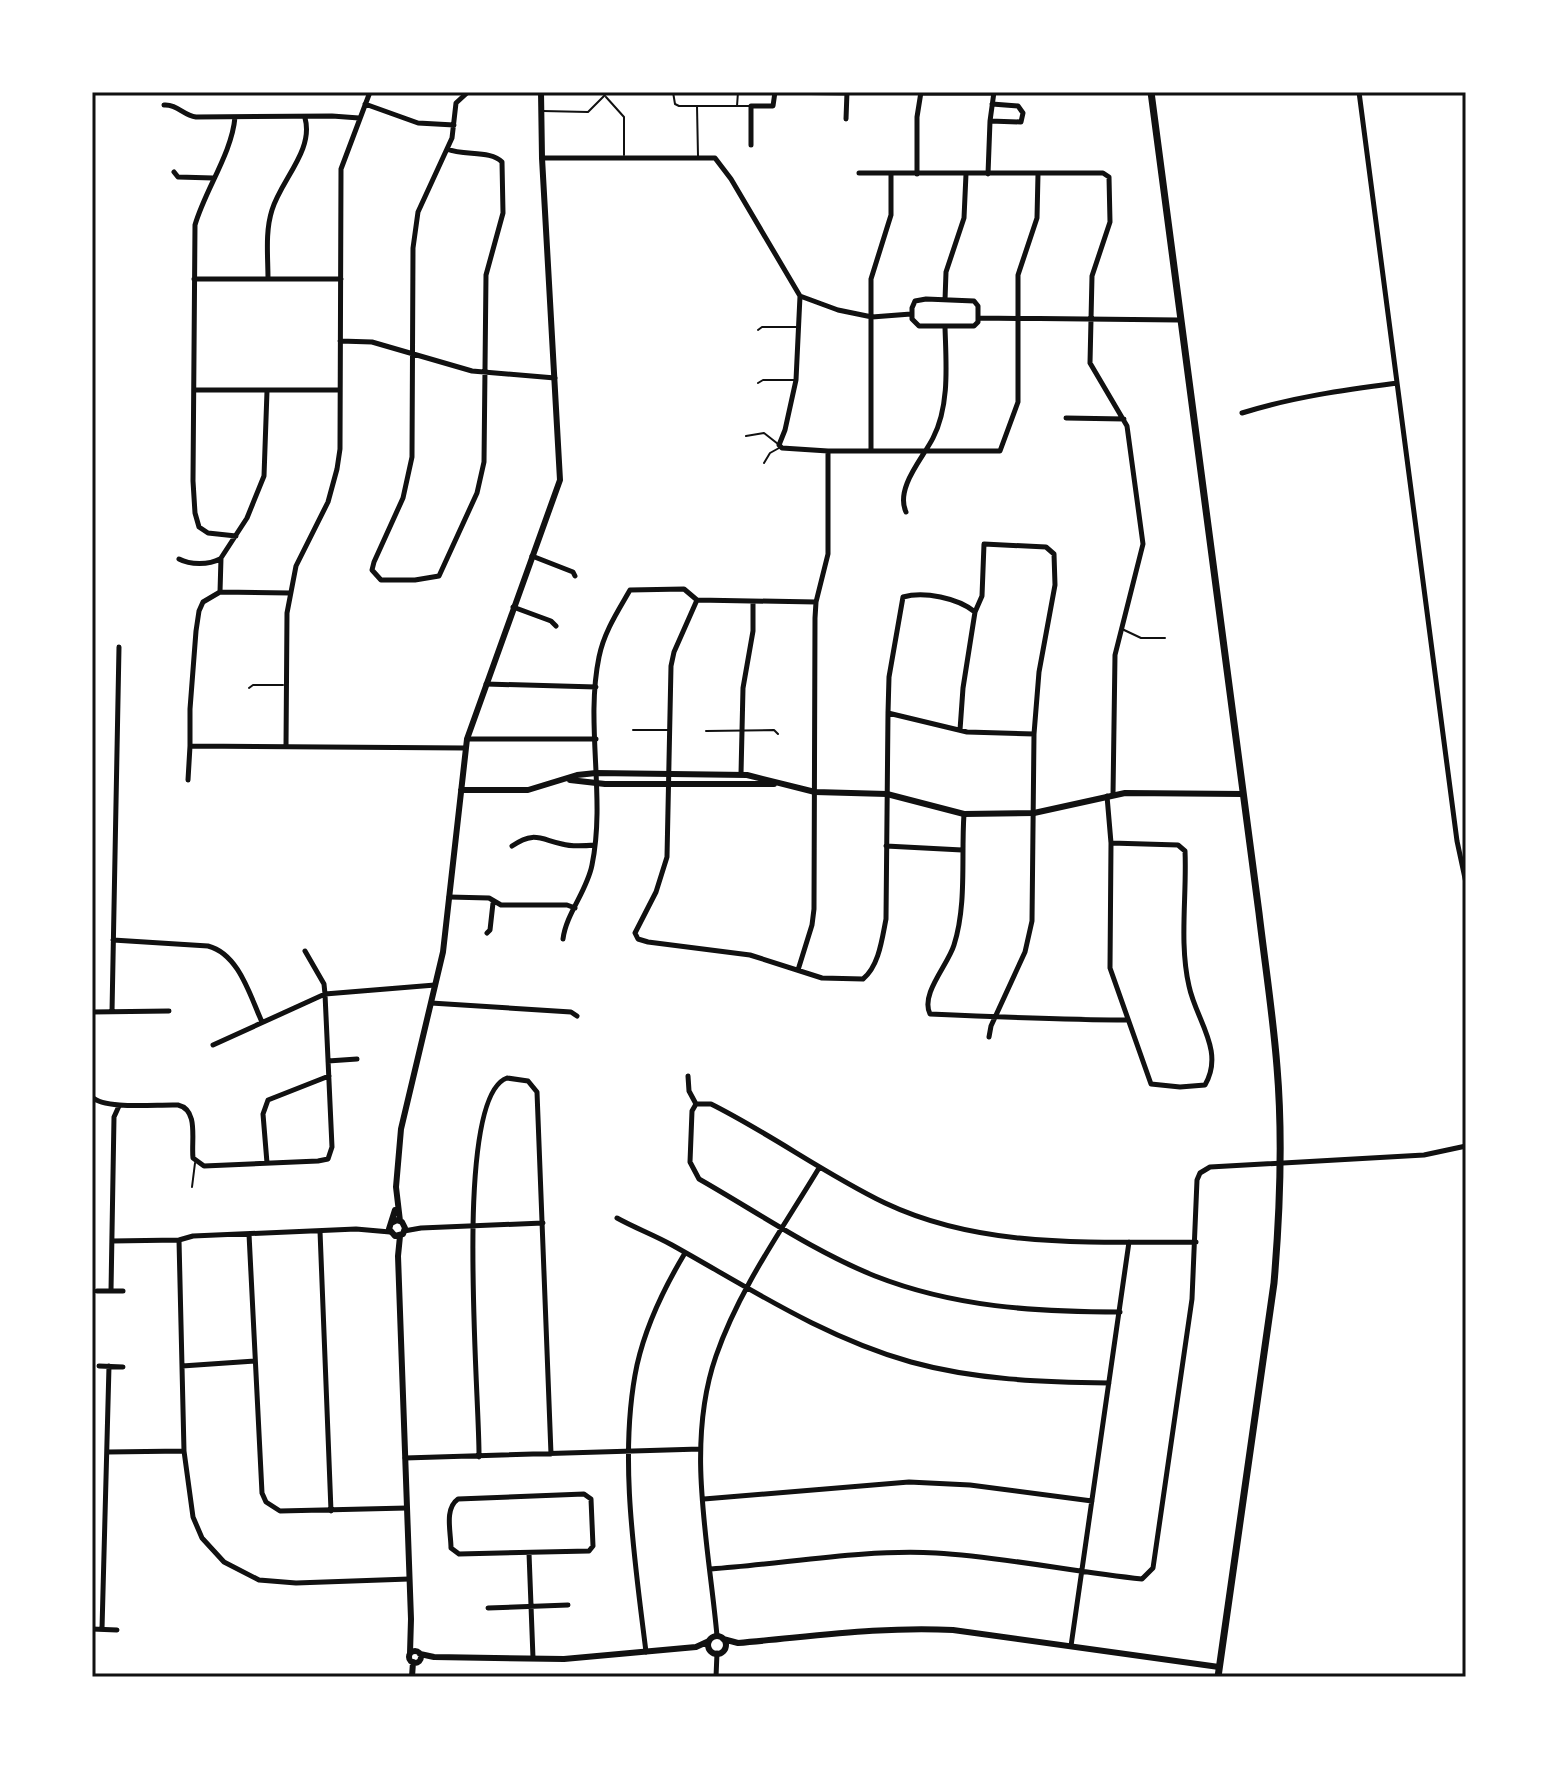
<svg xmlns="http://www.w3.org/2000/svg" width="1558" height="1769" font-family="'Alegreya Sans',sans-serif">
<rect width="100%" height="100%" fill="#fff"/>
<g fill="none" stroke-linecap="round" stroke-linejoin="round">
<path stroke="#111" stroke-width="2" d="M 673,92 L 675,104 L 679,106 L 737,106 L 738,92
M 606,97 L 624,117 L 624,155
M 697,106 L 698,156
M 737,106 L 750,106
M 543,111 L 588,112 L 608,92
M 758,330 L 762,327 L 796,327
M 758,383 L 763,380 L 796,380
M 746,436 L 764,433 L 778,444
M 764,463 L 770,453 L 779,448
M 1122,629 L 1141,638 L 1165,638
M 249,688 L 253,685 L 283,685
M 633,730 L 668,730
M 706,731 L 774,730 L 778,734
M 192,1187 L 195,1163"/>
<path stroke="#111" stroke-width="5" d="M 775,92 L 846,93
M 1359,92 L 1457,841 L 1466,883
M 921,93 L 993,93
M 365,104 L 418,123 L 454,125
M 164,105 C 177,104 183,115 196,117 L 332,116 L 359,118
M 235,117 C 232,153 205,190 195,225 L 193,481 L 195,513 L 199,527 L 208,533 L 236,536
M 846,119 L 847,92
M 990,121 L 1021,122 L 1023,113 L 1018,106 L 992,104
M 751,145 L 751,106 L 773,106 L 775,92
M 447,149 C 464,156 491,150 502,162 L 503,213 L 486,275 L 484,462 L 477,493 L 439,576 L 415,580 L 381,580 L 372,570 L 374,562 L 403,498 L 412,457 L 413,248 L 418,212 L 452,138 L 456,103 L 468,92
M 542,158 L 715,158 L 731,179 L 800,296 L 838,310 L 872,317 L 911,314
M 174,172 L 178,177 L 213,178
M 859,173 L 1103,173 L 1109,177 L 1110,222 L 1092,276 L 1090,363 L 1127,426 L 1143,544 L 1115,655 L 1113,795
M 917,174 L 917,117 L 921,92
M 988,174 L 990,121 L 994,92
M 194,279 L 341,279
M 268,279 C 268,256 265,232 272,210 C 281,180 314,150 305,118
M 800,296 L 796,380 L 785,430 L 779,445 L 782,448 L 828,451 L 1000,451 L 1018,402 L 1018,275 L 1037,218 L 1038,174
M 926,299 L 974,301 L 978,306 L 978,322 L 974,326 L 919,326 L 912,319 L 912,308 L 915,301 Z
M 945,300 L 946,272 L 964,218 L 966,174
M 979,318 L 1179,320
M 340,341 L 372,342 L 472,371 L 555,378
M 194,390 L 340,390
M 1242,413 C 1293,397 1344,390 1397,383
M 1066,418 L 1124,419
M 871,451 L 871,279 L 891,215 L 891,173
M 906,512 C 895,488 923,458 933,438 C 950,405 946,363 945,327
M 532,556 L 573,572 L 575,576
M 179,559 C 190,565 209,565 220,559
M 220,592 L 221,558 L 247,518 L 264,476 L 267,391
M 290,593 L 220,592 L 203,602 L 199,611 L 196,631 L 190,709 L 190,746 L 465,748
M 697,600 L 674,652 L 671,666 L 667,857 L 656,892 L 635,933 L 638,939 L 648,942 L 750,955 L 822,978 L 863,979 C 879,966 882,939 886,919 L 888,713 L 967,732 L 1034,734 L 1032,921 L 1025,952 L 991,1026 L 989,1037
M 513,607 L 551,621 L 556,626
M 486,684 L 596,687
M 888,713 L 889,677 L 903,597 C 924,591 958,598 975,612
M 960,730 L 963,688 L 975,612 L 982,596 L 984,544 L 1046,547 L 1054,554 L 1055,585 L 1039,672 L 1034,734
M 467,739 L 596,739
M 286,746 L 287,613 L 296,566 L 328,502 L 337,469 L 340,449 L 341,169 L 370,92
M 741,774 L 743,688 L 753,631 L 753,602
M 188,780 L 190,746
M 1107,796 L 1111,843 L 1110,968 L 1151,1084 L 1180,1087 L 1205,1085 C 1225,1051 1196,1020 1189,986 C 1179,943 1187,895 1185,851 L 1178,845 L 1111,843
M 964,814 C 961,857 967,904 954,945 C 948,965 920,994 930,1014 C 996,1017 1062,1020 1128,1020
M 512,846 C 534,831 540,839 562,844 C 572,847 584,846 595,845
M 886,846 L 962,850
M 449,897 L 489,898 L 501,905 L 567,905 L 575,908
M 487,933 L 490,930 L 493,903
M 563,939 C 566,914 587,891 592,865 C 606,797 585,725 599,657 C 604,632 618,611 630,590 L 684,589 L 697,600 L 816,602
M 113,940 L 208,946 C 239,954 250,996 262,1022
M 798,970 L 812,925 L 814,909 L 815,618 L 816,602 L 828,554 L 828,451
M 431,1003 L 571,1012 L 577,1016
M 92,1012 L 169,1011
M 112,1012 L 119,647
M 213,1045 L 325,994 L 435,985
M 328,1061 L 357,1059
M 688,1076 L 689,1091 L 696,1104
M 92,1097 C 105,1110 158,1104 178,1105 C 199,1110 191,1140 193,1158 L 204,1166 L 318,1161 L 328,1159 L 332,1147 L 325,994 L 324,984 L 305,951
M 267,1163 L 263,1114 L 268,1100 L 329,1076
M 617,1218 C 635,1228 654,1235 672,1245 C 751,1289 823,1337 911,1362 C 976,1380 1042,1382 1109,1383
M 320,1231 L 331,1511
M 404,1231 L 421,1228 L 543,1223
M 249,1234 L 262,1493 L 266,1502 L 280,1511 L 407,1508
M 179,1240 L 184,1451 L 193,1517 L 202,1538 L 224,1562 L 259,1580 L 296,1583 L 409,1579
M 112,1241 L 179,1240 L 193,1236 L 356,1229 L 390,1232
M 97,1291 L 123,1291
M 111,1291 L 114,1117 L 119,1106
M 1120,1312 C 1035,1312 954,1307 875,1276 C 813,1251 757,1212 699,1179 L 690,1162 L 692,1111 L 696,1104 L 711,1104 C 771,1134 825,1174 885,1203 C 982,1249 1091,1242 1196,1242
M 99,1366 L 123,1367
M 182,1366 L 255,1361
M 108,1452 L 184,1451
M 479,1457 C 480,1399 452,1097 507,1078 L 528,1081 L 537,1092 L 551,1454
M 405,1458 L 700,1449
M 584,1494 L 591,1499 L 593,1546 L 589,1551 L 459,1554 L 451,1548 C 451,1532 444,1509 458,1499 Z
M 704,1499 L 909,1482 L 970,1485 L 1092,1501
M 529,1553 L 533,1658
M 711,1569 C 785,1564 861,1549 936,1553 C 1005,1557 1073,1572 1142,1579 L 1153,1568 L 1192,1299 L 1197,1180 L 1200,1173 L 1210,1167 L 1424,1155 L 1466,1146
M 488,1608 L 568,1605
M 92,1629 L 117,1630
M 102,1629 L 109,1366
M 717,1636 C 709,1545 685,1445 716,1356 C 739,1289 783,1228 819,1168
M 1071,1646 L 1129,1242
M 646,1652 C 635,1562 618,1454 637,1365 C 646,1325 664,1288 685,1253
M 716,1677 L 717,1653"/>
<path stroke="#111" stroke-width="6" d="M 570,780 L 605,784 L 774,784
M 461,790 L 528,790 L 577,775 L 596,773 L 747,775 L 815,792 L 887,794 L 964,814 L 1034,813 L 1125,793 L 1243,794
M 400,1221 L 396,1187 L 401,1129 L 443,952 L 467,739 L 560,480 L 542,158 L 541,92
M 391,1223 L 397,1220 L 402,1222 L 405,1228 L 403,1234 L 395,1236 L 389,1229 L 395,1210
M 400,1236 L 398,1256 L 411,1619 L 410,1653
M708 1645a9 9 0 1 1 18 0a9 9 0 1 1-18 0Z
M 723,1639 L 738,1643 C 810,1637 881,1626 953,1630 L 1219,1667
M409 1657a6 6 0 1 1 12 0a6 6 0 1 1-12 0Z
M 420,1654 L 434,1657 L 564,1659 L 696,1647 L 709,1641
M 412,1677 L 413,1662"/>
<path stroke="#111" stroke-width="7" d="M 1151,92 L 1259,913 C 1265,964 1273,1015 1277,1067 C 1283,1138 1280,1212 1274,1283 L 1218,1677"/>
</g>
<rect width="1558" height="1769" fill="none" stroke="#ffffff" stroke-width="188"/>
<rect x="94" y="94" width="1370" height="1581" fill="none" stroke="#111" stroke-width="3"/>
</svg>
